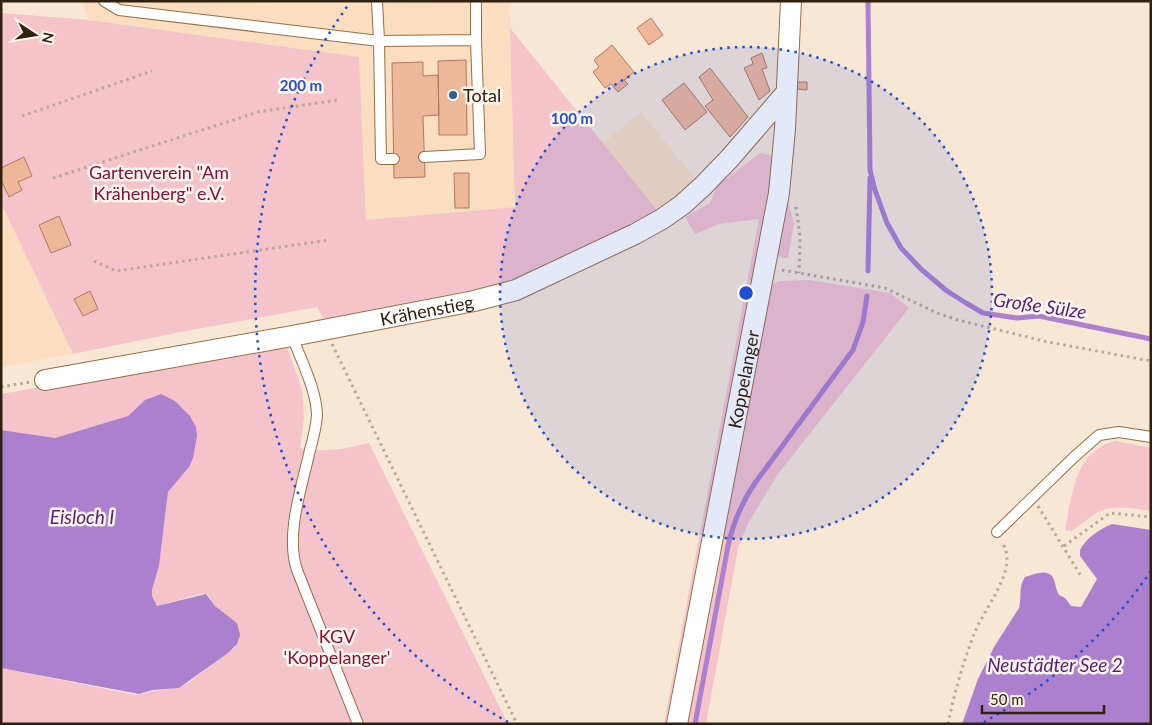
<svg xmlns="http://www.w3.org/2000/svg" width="1152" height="725" font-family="Lato,sans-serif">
<rect width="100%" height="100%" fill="#f8e7d5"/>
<path fill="#fbdebf" d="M 82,1 L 314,4 L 510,1 L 515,207 L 366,220 L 359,57 L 89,20 Z
M 641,112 L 696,180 L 657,210 L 603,143 Z
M 1,203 L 73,354 L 1,367 Z"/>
<path fill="#f5c3ca" d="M 1,13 L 89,20 L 359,57 L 366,220 L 515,207 L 510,28 L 657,210 L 516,281 L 324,319 L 317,307 L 170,334 L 73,354 L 1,203 Z
M 760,153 L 775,156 L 777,163 L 670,724 L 664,724 L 759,219 L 719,224 L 695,234 L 685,217 L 710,203 L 717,186 Z
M 786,195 L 794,223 L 788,258 L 783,258 L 775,253 Z
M 809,280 L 890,293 L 909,308 L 778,474 L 748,523 L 738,548 L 706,724 L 682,724 L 769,286 L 780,281 Z
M 286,344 L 302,390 L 304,417 L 300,448 C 323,453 346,449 369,443 L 508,724 L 1,724 L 1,668 L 136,695 L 159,690 L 166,690 L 187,684 L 235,647 L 237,623 L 215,606 L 208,595 L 204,593 L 157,606 L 152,596 L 152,590 L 159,566 L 168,492 L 189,467 L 193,421 C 182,403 171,401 151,397 L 140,404 L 128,416 L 55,438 L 1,430 L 1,394 Z
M 1116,441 L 1151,448 L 1151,511 C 1135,509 1113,504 1098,512 C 1089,517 1081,525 1072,531 L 1065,530 C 1072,495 1075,449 1116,441 Z"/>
<path fill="#ab80ce" d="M 161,394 L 175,401 L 190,416 L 196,427 L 197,436 L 193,458 L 189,467 L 168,492 L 159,566 L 152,590 L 152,596 L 157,606 L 206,594 L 215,606 L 237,623 L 240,635 L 237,644 L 228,653 L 179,688 L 153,690 L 139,694 L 1,668 L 1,430 L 55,438 L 128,416 L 145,400 Z
M 1112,524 L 1151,530 L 1151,724 L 962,724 L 978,679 L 994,647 L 1019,608 C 1022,597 1018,587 1025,577 C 1034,574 1050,567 1054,580 C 1056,585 1056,590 1059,595 L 1065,598 L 1071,606 L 1081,607 L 1097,579 L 1080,556 L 1080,550 C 1086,538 1100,529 1112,524 Z"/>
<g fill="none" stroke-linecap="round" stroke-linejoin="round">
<path stroke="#ab80ce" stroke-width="5" d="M 868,1 L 870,170 L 875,190 L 887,223 L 901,248 L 922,270 L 947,291 L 966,303 L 983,313 L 1017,318 L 1039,316 L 1151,339
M 868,271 L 870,178
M 695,724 L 728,546 C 733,523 742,502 755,483 L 853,350 L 863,322 L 867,296"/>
</g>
<path fill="#efb79a" stroke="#ae7a5f" d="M 651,18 L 663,35 L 649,45 L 637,28 Z
M 612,45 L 634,72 L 624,80 L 628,84 L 618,92 L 611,84 L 605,88 L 593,72 L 599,67 L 594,60 Z
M 762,53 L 767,68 L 762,69 L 770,91 L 759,100 L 744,68 L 753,64 L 751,58 Z
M 466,60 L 467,135 L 439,135 L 438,61 Z
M 423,62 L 423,76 L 438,75 L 439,115 L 423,116 L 425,177 L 394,178 L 392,63 Z
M 710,68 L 748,117 L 730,137 L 705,106 L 713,100 L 699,77 Z
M 797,82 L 807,82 L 807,90 L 797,89 Z
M 684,83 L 707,112 L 685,130 L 662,100 Z
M 24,157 L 32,176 L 18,182 L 22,190 L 9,197 L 1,180 L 1,168 Z
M 454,173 L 469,173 L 469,208 L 455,208 Z
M 59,216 L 71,245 L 51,253 L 39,225 Z
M 90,291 L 98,309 L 83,316 L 74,299 Z"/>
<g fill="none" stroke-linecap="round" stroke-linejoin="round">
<g stroke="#966f44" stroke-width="12">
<path id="service" d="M 104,1 L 119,10 L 379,41 L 381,159 L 394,159
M 377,1 L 379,41 L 476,40 L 480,154 L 424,157
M 476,40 L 476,1
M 292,336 C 301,360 317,391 317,416 C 316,428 313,439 310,450 C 302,486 285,535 297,570 L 358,724
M 997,532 L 1073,458 L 1099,435 L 1119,432 L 1151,437"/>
</g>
<g stroke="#966f44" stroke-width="22">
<g id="minor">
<path id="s1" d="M 45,380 L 292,336 L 474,301 L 516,290 L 635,234 L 662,219 L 682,205 L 703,186 L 730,158 L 786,93"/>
<path id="s2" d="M 677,724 L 779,193 L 785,129 L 791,1"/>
</g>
</g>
<path stroke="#b9a896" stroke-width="3" stroke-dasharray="2.5 4" stroke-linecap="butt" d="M 22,116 L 152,71
M 53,178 L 258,112 L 337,100
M 796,207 L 800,237 L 799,273
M 94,261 L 116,271 L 329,240
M 782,270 L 885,288 L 937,313 L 958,320 L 1048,342 L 1151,361
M 332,344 L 517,724
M 1,387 L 30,382
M 1038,506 L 1081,576
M 1064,546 L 1110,513 L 1151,517
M 948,724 C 954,694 963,663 974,634 C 983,613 998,594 1005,572 C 1008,561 1008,552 1002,542"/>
<use href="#service" stroke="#fff" stroke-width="10"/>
<use href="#minor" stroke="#fff" stroke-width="20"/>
</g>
<circle cx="746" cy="293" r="246" fill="#1d4ed8" fill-opacity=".12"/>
<g fill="none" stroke="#1d4ed8" stroke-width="2.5" stroke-dasharray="2.5 5">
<circle cx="746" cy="293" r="246"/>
<path d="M1151 571A491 491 0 0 1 984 722M508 722A491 491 0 0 1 349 4"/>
</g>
<circle fill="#236198" stroke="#fff6ed" stroke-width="2" cx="453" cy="95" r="5"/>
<g text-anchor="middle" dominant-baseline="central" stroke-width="5" stroke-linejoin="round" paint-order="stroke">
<g font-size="18" fill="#30200e" stroke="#fff6ed" text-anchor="start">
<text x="463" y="95">Total</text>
</g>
<g font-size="18" fill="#861038" stroke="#fff6ed">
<text x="159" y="172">Gartenverein "Am<tspan x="159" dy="21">Krähenberg" e.V.</tspan></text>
<text x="337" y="636">KGV<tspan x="337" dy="21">'Koppelanger'</tspan></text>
</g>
<g font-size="18" fill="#30200e" stroke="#fff6ed">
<text stroke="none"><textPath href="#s1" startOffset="388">Krähenstieg</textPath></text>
<text stroke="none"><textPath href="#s2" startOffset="351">Koppelanger</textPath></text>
</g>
<g font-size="19" font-style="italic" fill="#561d7a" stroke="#fff6ed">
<text transform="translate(1040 305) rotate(8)">Große Sülze</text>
<text x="82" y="516">Eisloch I</text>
<text x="1055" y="664">Neustädter See 2</text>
</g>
</g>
<circle cx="746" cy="293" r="8" fill="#1d4ed8" stroke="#fff6ed" stroke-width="2.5"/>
<g font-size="15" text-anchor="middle" font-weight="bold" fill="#1d4ed8" stroke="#fff6ed" stroke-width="5" stroke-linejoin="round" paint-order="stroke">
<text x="301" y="91">200 m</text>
<text x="572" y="124">100 m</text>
</g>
<rect width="1152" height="725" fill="none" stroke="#30200e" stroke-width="5"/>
<g transform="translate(35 35) rotate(102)" stroke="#fff6ed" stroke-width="4" paint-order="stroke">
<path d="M0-4L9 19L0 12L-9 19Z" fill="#30200e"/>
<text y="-8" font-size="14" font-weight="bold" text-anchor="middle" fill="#30200e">N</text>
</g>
<path d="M982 705v8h122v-8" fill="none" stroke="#30200e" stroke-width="2.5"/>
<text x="990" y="705" font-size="15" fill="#30200e" stroke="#fff6ed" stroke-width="4" paint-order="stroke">50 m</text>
</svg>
